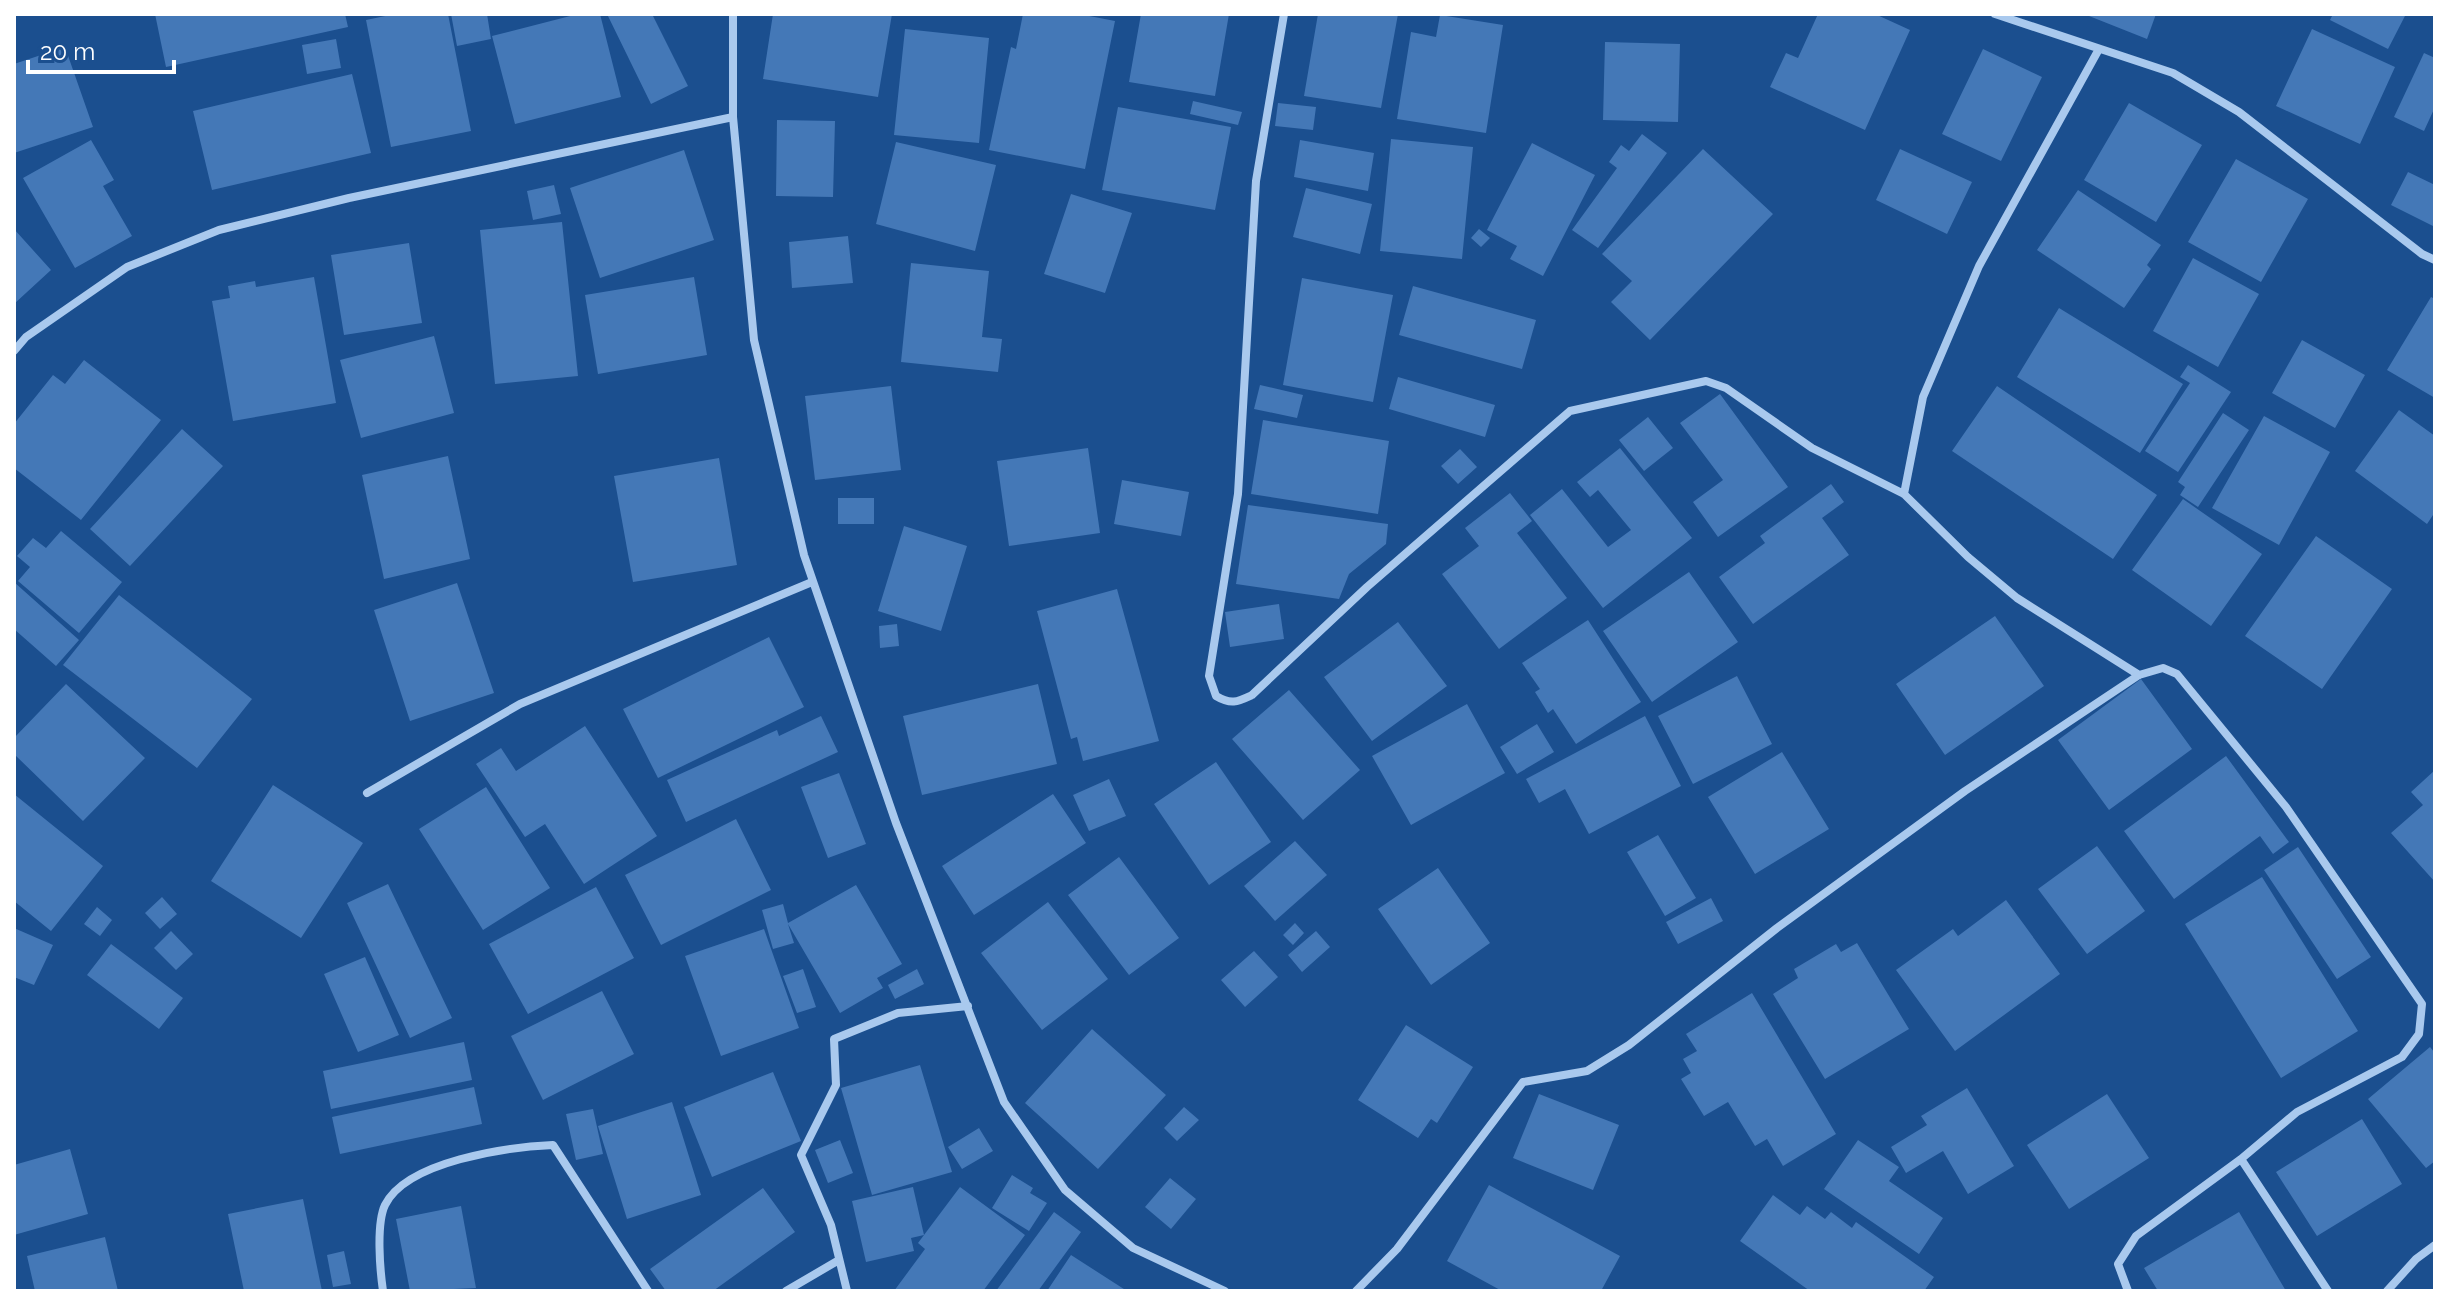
<svg xmlns="http://www.w3.org/2000/svg" width="2449" height="1305" font-family="Raleway,sans-serif">
<rect width="100%" height="100%" fill="#1b4f8f"/>
<path fill="#4478b7" d="M 155,14 L 345,14 L 348,27 L 166,67 Z
M 395,14 L 448,14 L 471,131 L 391,147 L 366,20 Z
M 451,14 L 487,14 L 491,39 L 457,46 Z
M 578,14 L 600,14 L 621,97 L 515,124 L 492,36 Z
M 607,14 L 652,14 L 688,86 L 651,104 Z
M 773,14 L 892,14 L 878,97 L 763,79 Z
M 1023,14 L 1079,14 L 1115,21 L 1085,169 L 989,150 L 1011,47 L 1016,49 Z
M 1141,14 L 1229,14 L 1215,96 L 1129,82 Z
M 1318,14 L 1398,14 L 1381,108 L 1304,96 Z
M 1818,14 L 1875,14 L 1910,30 L 1865,130 L 1770,87 L 1786,53 L 1798,58 Z
M 2084,14 L 2156,14 L 2147,39 Z
M 2333,14 L 2406,14 L 2388,49 L 2330,20 Z
M 1440,15 L 1503,25 L 1486,133 L 1397,119 L 1411,32 L 1436,37 Z
M 905,29 L 989,38 L 979,143 L 894,135 Z
M 2312,29 L 2395,67 L 2360,144 L 2276,106 Z
M 336,39 L 341,68 L 307,74 L 302,45 Z
M 1605,42 L 1680,44 L 1678,122 L 1603,120 Z
M 65,47 L 93,127 L 14,153 L 14,64 Z
M 1983,49 L 2042,77 L 2001,161 L 1942,134 Z
M 2424,53 L 2435,58 L 2435,107 L 2424,131 L 2394,117 Z
M 352,74 L 371,153 L 212,190 L 193,111 Z
M 1193,101 L 1242,112 L 1238,125 L 1190,114 Z
M 1278,103 L 1316,107 L 1313,130 L 1275,126 Z
M 2129,103 L 2202,145 L 2156,222 L 2084,180 Z
M 1118,107 L 1231,127 L 1215,210 L 1102,190 Z
M 777,120 L 835,121 L 833,197 L 776,196 Z
M 1642,134 L 1667,153 L 1598,248 L 1572,230 L 1617,168 L 1609,162 L 1621,145 L 1629,151 Z
M 1391,139 L 1473,147 L 1462,259 L 1380,251 Z
M 91,140 L 114,180 L 103,186 L 132,236 L 75,268 L 23,178 Z
M 1300,140 L 1374,153 L 1368,191 L 1294,177 Z
M 896,142 L 996,165 L 975,251 L 876,224 Z
M 1532,143 L 1595,175 L 1543,276 L 1510,259 L 1517,246 L 1487,230 Z
M 1703,149 L 1773,214 L 1650,340 L 1611,302 L 1632,281 L 1602,254 Z
M 1900,149 L 1972,182 L 1947,234 L 1876,200 Z
M 684,150 L 714,240 L 600,278 L 570,188 Z
M 2236,159 L 2308,199 L 2261,282 L 2188,242 Z
M 2408,172 L 2435,185 L 2435,227 L 2391,205 Z
M 554,185 L 561,214 L 533,220 L 527,191 Z
M 1306,188 L 1372,204 L 1360,254 L 1293,237 Z
M 2078,190 L 2161,245 L 2147,265 L 2151,269 L 2124,308 L 2037,250 Z
M 1071,194 L 1132,213 L 1105,293 L 1044,274 Z
M 562,222 L 578,376 L 495,384 L 480,230 Z
M 14,229 L 51,270 L 14,304 Z
M 1479,229 L 1490,238 L 1481,247 L 1471,238 Z
M 848,236 L 853,283 L 792,288 L 789,242 Z
M 409,243 L 422,323 L 344,335 L 331,255 Z
M 2193,258 L 2259,294 L 2218,367 L 2153,331 Z
M 911,263 L 989,271 L 982,337 L 1002,339 L 998,372 L 901,362 Z
M 314,277 L 336,403 L 233,421 L 212,301 L 230,298 L 228,286 L 255,281 L 256,287 Z
M 694,277 L 707,355 L 598,374 L 585,295 Z
M 1302,278 L 1393,295 L 1373,402 L 1283,385 Z
M 1413,286 L 1536,320 L 1522,369 L 1399,335 Z
M 2431,297 L 2435,299 L 2435,398 L 2387,370 Z
M 2059,308 L 2183,384 L 2140,453 L 2017,377 Z
M 434,336 L 454,413 L 361,438 L 340,360 Z
M 2302,340 L 2365,375 L 2335,428 L 2272,393 Z
M 84,360 L 161,420 L 81,520 L 14,468 L 14,424 L 53,375 L 65,384 Z
M 2188,365 L 2231,392 L 2178,472 L 2145,451 L 2190,383 L 2180,377 Z
M 1398,377 L 1495,405 L 1485,437 L 1389,409 Z
M 1260,385 L 1303,395 L 1297,418 L 1254,409 Z
M 891,386 L 901,470 L 815,480 L 805,396 Z
M 1997,386 L 2157,495 L 2113,559 L 1952,451 Z
M 1720,394 L 1788,487 L 1718,537 L 1693,502 L 1723,480 L 1680,423 Z
M 2399,410 L 2435,436 L 2435,512 L 2427,524 L 2355,471 Z
M 2223,413 L 2249,430 L 2198,507 L 2180,495 L 2185,487 L 2178,482 Z
M 2264,416 L 2330,452 L 2279,545 L 2212,508 Z
M 1648,417 L 1673,448 L 1644,471 L 1619,440 Z
M 1263,420 L 1389,441 L 1378,514 L 1251,494 Z
M 182,429 L 223,466 L 130,566 L 90,529 Z
M 1088,448 L 1100,533 L 1009,546 L 997,461 Z
M 1620,448 L 1692,538 L 1603,608 L 1530,515 L 1562,489 L 1608,547 L 1631,530 L 1598,490 L 1590,497 L 1577,482 Z
M 1460,449 L 1477,467 L 1458,484 L 1441,466 Z
M 448,456 L 470,559 L 384,579 L 362,475 Z
M 719,458 L 737,565 L 633,582 L 614,476 Z
M 1122,480 L 1189,492 L 1181,536 L 1114,524 Z
M 1831,484 L 1844,502 L 1822,518 L 1849,555 L 1753,624 L 1719,577 L 1765,543 L 1760,536 Z
M 1510,493 L 1532,521 L 1517,533 L 1567,598 L 1499,649 L 1442,574 L 1479,546 L 1465,528 Z
M 838,498 L 874,498 L 874,524 L 838,524 Z
M 2183,499 L 2262,554 L 2211,626 L 2132,570 Z
M 1248,505 L 1388,524 L 1386,544 L 1349,574 L 1339,599 L 1236,584 Z
M 904,526 L 967,546 L 941,631 L 878,611 Z
M 61,531 L 122,582 L 79,633 L 18,581 L 30,567 L 17,556 L 33,538 L 46,548 Z
M 2316,536 L 2392,589 L 2322,689 L 2245,636 Z
M 1689,572 L 1738,642 L 1652,702 L 1603,631 Z
M 14,582 L 79,640 L 56,666 L 14,629 Z
M 457,583 L 494,693 L 410,721 L 374,610 Z
M 1117,589 L 1159,741 L 1083,761 L 1077,737 L 1071,739 L 1037,611 Z
M 119,595 L 252,699 L 197,768 L 63,665 Z
M 1279,604 L 1284,639 L 1230,647 L 1225,612 Z
M 1995,616 L 2044,686 L 1945,755 L 1896,684 Z
M 1588,620 L 1641,702 L 1576,744 L 1553,709 L 1548,713 L 1535,692 L 1540,689 L 1522,663 Z
M 1398,622 L 1447,686 L 1372,741 L 1324,677 Z
M 897,624 L 899,646 L 880,648 L 879,626 Z
M 769,637 L 804,707 L 658,778 L 623,709 Z
M 1737,676 L 1772,744 L 1693,784 L 1658,716 Z
M 2141,679 L 2192,749 L 2109,810 L 2058,740 Z
M 66,684 L 145,758 L 83,821 L 14,754 L 14,738 Z
M 1038,684 L 1057,764 L 922,795 L 903,716 Z
M 1289,690 L 1360,770 L 1303,820 L 1232,739 Z
M 1467,704 L 1505,773 L 1411,825 L 1372,756 Z
M 821,716 L 838,752 L 686,822 L 667,780 L 777,730 L 779,736 Z
M 1645,716 L 1681,786 L 1589,834 L 1565,789 L 1539,803 L 1526,779 Z
M 1537,724 L 1554,752 L 1517,774 L 1500,747 Z
M 585,726 L 657,836 L 584,884 L 545,824 L 525,837 L 476,764 L 501,748 L 516,771 Z
M 1782,752 L 1829,829 L 1755,874 L 1708,797 Z
M 2226,756 L 2289,842 L 2273,854 L 2260,836 L 2174,899 L 2124,831 Z
M 1216,762 L 1271,842 L 1209,885 L 1154,804 Z
M 2435,770 L 2435,882 L 2391,833 L 2423,805 L 2411,792 Z
M 839,773 L 866,844 L 828,858 L 801,787 Z
M 1109,779 L 1126,816 L 1089,831 L 1073,795 Z
M 273,785 L 363,843 L 301,938 L 211,881 Z
M 486,787 L 550,888 L 483,930 L 419,829 Z
M 14,794 L 103,866 L 51,931 L 14,901 Z
M 1053,794 L 1086,843 L 974,915 L 942,866 Z
M 736,819 L 771,890 L 661,945 L 625,875 Z
M 1658,835 L 1696,898 L 1665,916 L 1627,852 Z
M 1295,841 L 1327,875 L 1275,921 L 1244,886 Z
M 2097,846 L 2145,911 L 2087,954 L 2038,889 Z
M 2298,847 L 2371,957 L 2337,979 L 2264,870 Z
M 1119,857 L 1179,938 L 1129,975 L 1068,895 Z
M 1438,868 L 1490,943 L 1431,985 L 1378,909 Z
M 2262,877 L 2358,1031 L 2281,1078 L 2185,924 Z
M 388,884 L 452,1018 L 410,1038 L 347,903 Z
M 856,885 L 902,964 L 877,978 L 883,988 L 840,1013 L 788,924 L 794,943 L 773,949 L 762,910 L 783,904 L 788,923 Z
M 596,887 L 634,958 L 528,1014 L 489,944 Z
M 162,897 L 177,914 L 160,929 L 145,913 Z
M 1711,898 L 1723,921 L 1678,944 L 1666,922 Z
M 2006,900 L 2060,974 L 1955,1051 L 1896,970 L 1953,929 L 1958,936 Z
M 1048,902 L 1108,979 L 1042,1030 L 981,953 Z
M 97,907 L 112,920 L 100,936 L 84,924 Z
M 1295,923 L 1304,933 L 1293,945 L 1283,935 Z
M 14,928 L 53,945 L 34,985 L 14,977 Z
M 764,929 L 799,1028 L 721,1056 L 685,956 Z
M 171,931 L 193,954 L 176,970 L 154,948 Z
M 1316,931 L 1330,947 L 1302,972 L 1288,955 Z
M 1857,943 L 1909,1029 L 1825,1079 L 1773,994 L 1798,978 L 1794,969 L 1836,944 L 1841,952 Z
M 111,944 L 183,998 L 159,1029 L 87,975 Z
M 1254,951 L 1278,977 L 1245,1007 L 1221,980 Z
M 365,957 L 399,1035 L 358,1052 L 324,974 Z
M 803,969 L 816,1007 L 797,1013 L 783,976 Z
M 917,969 L 924,984 L 895,999 L 888,985 Z
M 602,991 L 634,1054 L 543,1100 L 511,1036 Z
M 1752,993 L 1836,1134 L 1783,1166 L 1767,1139 L 1755,1146 L 1728,1102 L 1704,1116 L 1681,1079 L 1691,1073 L 1683,1059 L 1697,1051 L 1686,1034 Z
M 1406,1025 L 1473,1067 L 1437,1123 L 1431,1119 L 1418,1138 L 1358,1100 Z
M 1092,1029 L 1166,1095 L 1098,1169 L 1025,1103 Z
M 464,1042 L 472,1080 L 331,1109 L 323,1071 Z
M 2430,1047 L 2435,1053 L 2435,1161 L 2426,1168 L 2368,1099 Z
M 920,1065 L 952,1172 L 872,1195 L 841,1088 Z
M 773,1072 L 801,1141 L 712,1177 L 684,1107 Z
M 474,1087 L 482,1124 L 340,1154 L 332,1117 Z
M 1967,1088 L 2014,1166 L 1968,1194 L 1943,1151 L 1906,1173 L 1891,1147 L 1927,1125 L 1921,1116 Z
M 1539,1094 L 1619,1125 L 1593,1190 L 1513,1158 Z
M 2107,1094 L 2149,1158 L 2069,1209 L 2027,1145 Z
M 672,1102 L 701,1195 L 627,1219 L 598,1126 Z
M 1184,1107 L 1199,1120 L 1177,1141 L 1164,1128 Z
M 593,1109 L 603,1154 L 576,1160 L 566,1114 Z
M 2362,1119 L 2402,1184 L 2317,1236 L 2276,1172 Z
M 979,1128 L 993,1151 L 962,1169 L 948,1147 Z
M 840,1140 L 853,1173 L 828,1183 L 815,1150 Z
M 1858,1140 L 1899,1167 L 1889,1181 L 1943,1218 L 1919,1254 L 1824,1189 Z
M 70,1149 L 88,1214 L 14,1235 L 14,1165 Z
M 1012,1175 L 1033,1188 L 1030,1193 L 1047,1203 L 1029,1231 L 992,1208 Z
M 1170,1178 L 1196,1199 L 1171,1229 L 1145,1207 Z
M 1489,1185 L 1620,1256 L 1601,1291 L 1502,1291 L 1447,1261 Z
M 913,1187 L 924,1235 L 960,1187 L 1025,1235 L 983,1291 L 894,1291 L 925,1249 L 918,1243 L 924,1235 L 911,1238 L 914,1251 L 866,1262 L 852,1201 Z
M 763,1188 L 795,1232 L 713,1291 L 666,1291 L 650,1269 Z
M 1773,1195 L 1800,1215 L 1807,1206 L 1825,1219 L 1831,1212 L 1852,1228 L 1856,1222 L 1934,1277 L 1924,1291 L 1810,1291 L 1740,1241 Z
M 303,1199 L 322,1291 L 244,1291 L 228,1214 Z
M 461,1206 L 476,1288 L 410,1291 L 396,1219 Z
M 1054,1212 L 1081,1232 L 1038,1291 L 996,1291 Z
M 2239,1212 L 2286,1291 L 2158,1291 L 2144,1268 Z
M 105,1237 L 118,1291 L 35,1291 L 27,1256 Z
M 344,1251 L 351,1284 L 333,1287 L 327,1255 Z
M 1071,1255 L 1127,1291 L 1047,1291 Z"/>
<g fill="none" stroke-linecap="round" stroke-linejoin="round">
<path stroke="#a9c9ee" stroke-width="8" d="M 733,14 L 733,117 L 754,340 L 804,555 L 896,823 L 1004,1102 L 1065,1190 L 1133,1248 L 1225,1291
M 1284,14 L 1256,181 L 1238,494 L 1209,676 L 1216,696 C 1231,705 1237,702 1252,695 L 1367,587 L 1570,411 L 1706,381 L 1726,388 L 1812,448 L 1904,494 L 1968,557 L 2017,598 L 2139,675
M 1995,14 L 2173,73 L 2239,112 L 2422,254 L 2435,260
M 14,351 L 26,337 L 127,267 L 219,230 L 349,198 L 733,117
M 1904,494 L 1923,397 L 1979,266 L 2099,49
M 367,793 L 520,704 L 812,582
M 383,1291 C 380,1270 376,1224 385,1205 C 407,1161 507,1147 553,1145 L 648,1291
M 786,1291 L 839,1260
M 847,1291 L 831,1225 L 801,1155 L 836,1085 L 834,1039 L 898,1013 L 968,1006
M 1356,1291 L 1397,1249 L 1523,1082 L 1587,1071 L 1629,1045 L 1777,928 L 1965,791 L 2139,675 L 2163,668 L 2177,674 L 2286,807 L 2422,1004 L 2419,1034 L 2402,1057 L 2297,1112 L 2241,1159 L 2328,1291
M 2128,1291 L 2118,1264 L 2136,1236 L 2241,1159
M 2387,1291 L 2416,1259 L 2435,1245"/>
</g>
<rect width="2449" height="1305" fill="none" stroke="#ffffff" stroke-width="32"/>
<path d="M28 60v12h146v-12" fill="none" stroke="#ffffff" stroke-width="4"/>
<text x="40" y="60" font-size="24" fill="#ffffff" stroke="#1b4f8f" stroke-width="6" paint-order="stroke">20 m</text>
</svg>
